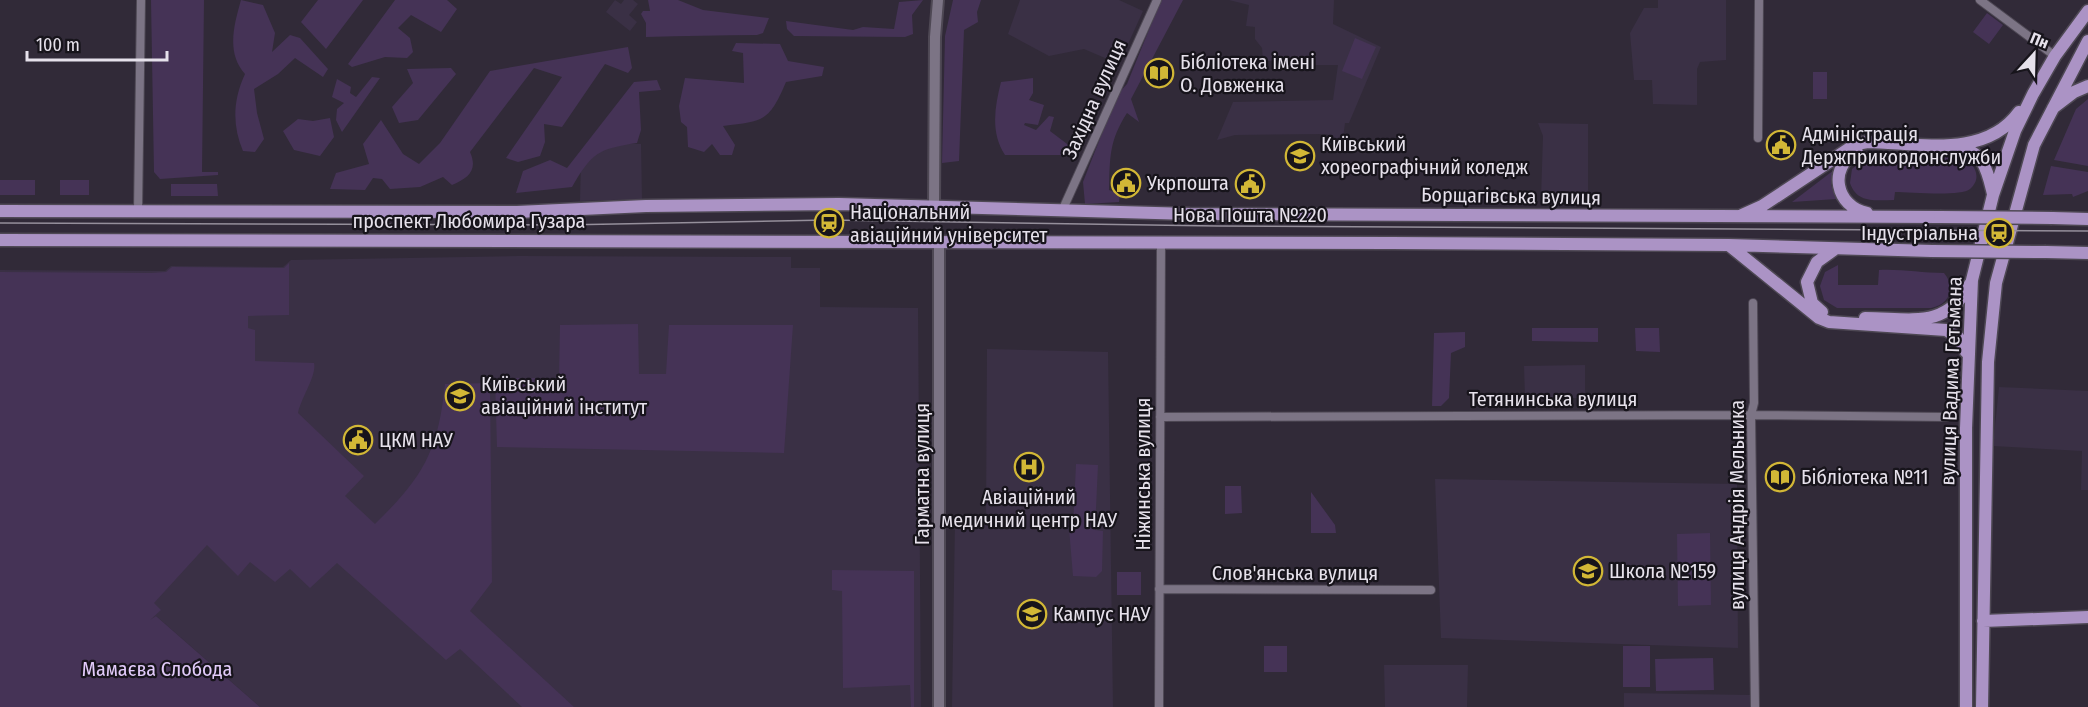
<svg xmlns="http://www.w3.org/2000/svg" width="2088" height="707" font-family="'Fira Sans Condensed',sans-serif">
<rect width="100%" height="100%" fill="#312a38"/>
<path fill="#3a3045" d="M 615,0 L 621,4 L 624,0 L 633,0 L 638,4 L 629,15 L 637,22 L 630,31 L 606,12 Z
M 1020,0 L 1119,0 L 1143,11 L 1119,64 L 1084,49 L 1049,56 L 1008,34 Z
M 1229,0 L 1334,0 L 1333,24 L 1381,47 L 1349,123 L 1345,123 L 1342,146 L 1327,134 L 1235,135 L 1217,140 L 1233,102 L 1333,100 L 1338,65 L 1272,65 L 1272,61 L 1263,61 L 1262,48 L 1255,39 L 1255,27 L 1246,26 L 1249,5 Z
M 1658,0 L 1726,0 L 1726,60 L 1700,62 L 1697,69 L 1697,105 L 1653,104 L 1652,80 L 1634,80 L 1630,33 L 1644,8 L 1658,8 Z
M 1538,123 L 1588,124 L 1588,198 L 1541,198 L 1543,136 Z
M 590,144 L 641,144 L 642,199 L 580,201 L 581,162 Z
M 519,256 L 791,257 L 791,268 L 820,268 L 820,307 L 918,308 L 921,707 L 260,707 L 156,616 L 60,707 L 0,707 L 0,270 L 165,271 L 171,266 L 283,267 L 291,260 Z
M 987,349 L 1108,352 L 1113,707 L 952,707 L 955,520 L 986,520 Z
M 1585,365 L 1585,398 L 1525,398 L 1524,366 Z
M 1999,387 L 2088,391 L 2088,490 L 2081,490 L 2082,451 L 1993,446 Z
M 1435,479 L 1737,484 L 1738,648 L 1441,638 Z
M 1384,665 L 1468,665 L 1467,707 L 1385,707 Z
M 1624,693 L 1750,695 L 1750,707 L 1624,707 Z"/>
<path fill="#453356" d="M 151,0 L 204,0 L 202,172 L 218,172 L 218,175 L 160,179 L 154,172 Z
M 241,0 L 263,5 L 275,33 L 272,52 L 290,35 L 300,38 L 328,69 L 323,77 L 295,58 L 278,74 L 254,89 L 257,113 L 264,139 L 255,152 L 243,151 C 232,125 233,100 245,74 C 226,53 234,25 241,0 Z
M 318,0 L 363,0 L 326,49 L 301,22 Z
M 395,0 L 447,0 L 457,9 L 441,32 L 411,15 L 398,28 L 410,38 L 413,52 L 407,58 L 385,57 L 352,67 L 348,64 Z
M 648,0 L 678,0 L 703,10 L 769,18 L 763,33 L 757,35 C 720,35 683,36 646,37 L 646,23 L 641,14 L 643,11 L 650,11 Z
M 923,0 L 912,15 L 913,34 L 905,37 L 794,36 L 787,29 L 786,21 L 853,30 L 863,27 L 894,29 L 899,2 Z
M 953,0 L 981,0 L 977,12 L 978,22 L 964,30 L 959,161 L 942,163 L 945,36 Z
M 1161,0 L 1183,0 L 1131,99 L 1139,122 L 1127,113 C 1109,141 1110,157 1109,190 L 1120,194 L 1119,202 L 1085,204 L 1083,182 L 1117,95 L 1127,84 Z
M 1987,13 L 2003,25 L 1989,44 L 1973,32 Z
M 1355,38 L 1376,47 L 1362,79 L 1342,71 Z
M 736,43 L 780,44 L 788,61 L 824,67 L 822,76 L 786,82 C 769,122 764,121 723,126 L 735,145 L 732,155 L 720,155 L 712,144 L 704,152 L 688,147 L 687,127 L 681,122 L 679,106 L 685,78 L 744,83 L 743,53 L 732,51 Z
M 628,47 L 632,68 L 628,73 L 605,64 L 562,127 L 544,124 L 545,142 L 540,156 L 518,162 L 506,158 L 562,77 L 534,68 L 470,152 C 478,170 469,178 452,185 L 443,177 L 420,187 L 390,189 L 382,179 L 373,178 L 365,190 L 330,189 L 336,173 L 369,164 L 363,144 L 381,120 L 403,154 L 419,164 L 440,143 L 490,71 Z
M 451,68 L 456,74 L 418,120 L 399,123 L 392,107 L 413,83 L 407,69 Z
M 1813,72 L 1827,72 L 1827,99 L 1813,99 Z
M 372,77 L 380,78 L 342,132 L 336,120 L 337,109 L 344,103 L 332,97 L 337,79 L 351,87 L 350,93 L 356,97 Z
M 1033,78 L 1033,93 L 1029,100 L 1044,105 L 1038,125 L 1025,123 L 1024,125 L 1036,130 L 1049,116 L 1054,117 L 1050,131 L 1075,150 L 1071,155 L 1005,155 C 990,132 995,106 1001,82 Z
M 657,80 L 661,90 L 639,92 L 641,130 L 637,143 C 597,149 592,153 572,187 L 516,193 L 523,171 L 550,160 L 567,168 L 634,82 Z
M 2088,99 L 2088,166 L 2054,160 L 2076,109 Z
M 330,118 L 334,137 L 320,156 L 294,150 L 283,131 L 298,119 L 313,121 Z
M 1959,157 C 1973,160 1984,177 1970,189 C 1961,197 1909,192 1895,192 L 1894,200 C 1876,200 1857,204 1850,183 L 1852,169 L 1863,160 Z
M 2051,166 L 2088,172 L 2088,191 L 2073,197 L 2072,194 L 2043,195 Z
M 1834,170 L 1831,185 L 1836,199 L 1792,202 Z
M 0,180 L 35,180 L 35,195 L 0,195 Z
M 60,180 L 89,180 L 89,195 L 60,195 Z
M 171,184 L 217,184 L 218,196 L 171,196 Z
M 289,263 L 289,315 L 248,316 L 248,328 L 255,330 L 255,361 L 314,363 C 317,375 301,398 298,413 L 364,476 L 345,496 L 375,524 C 423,477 438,452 445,384 L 490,383 L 492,582 L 470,611 L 574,707 L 522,707 L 460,649 L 446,660 L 337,563 L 310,588 L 290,569 L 275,582 L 250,562 L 238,576 L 207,545 L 154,603 L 161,610 L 150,620 L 156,616 L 260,707 L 0,707 L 0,272 L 151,273 L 166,272 L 172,267 L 284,268 Z
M 1838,265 L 1838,285 L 1878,285 L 1879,270 C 1902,269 1921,273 1944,273 C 1956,287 1950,305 1931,308 L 1837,308 L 1824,300 L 1820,286 L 1825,272 Z
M 638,324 L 639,374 L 666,374 L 669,325 L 793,325 L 784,453 L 497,447 L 495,378 L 559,378 L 560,325 Z
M 1532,328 L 1598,328 L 1598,342 L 1532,341 Z
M 1635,328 L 1659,328 L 1660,352 L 1636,351 Z
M 1465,332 L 1465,347 L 1451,353 L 1449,398 L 1441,406 L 1432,406 L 1434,333 Z
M 1076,464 L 1098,465 L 1095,530 L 1103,531 L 1102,571 L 1096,577 L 1073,576 L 1069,528 L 1073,528 Z
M 1225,486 L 1241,486 L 1242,513 L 1225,514 Z
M 1311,492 L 1335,525 L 1336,533 L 1311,533 Z
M 1710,533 L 1711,605 L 1678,606 L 1677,534 Z
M 832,570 L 914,571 L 914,707 L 911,707 L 910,685 L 843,688 L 842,591 L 832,590 Z
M 1117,572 L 1141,572 L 1141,595 L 1117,595 Z
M 1264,646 L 1287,646 L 1287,672 L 1264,672 Z
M 1623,646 L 1650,646 L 1650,687 L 1623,687 Z
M 1713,658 L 1714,690 L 1656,691 L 1655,659 Z"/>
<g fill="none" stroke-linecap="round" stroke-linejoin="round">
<g stroke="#4e4854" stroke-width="10">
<path id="street" d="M 1980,0 L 2055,56
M 1758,138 L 1759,0
M 138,211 L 141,0
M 1062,211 L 1157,0
M 1753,303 L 1754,403 L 1751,415 L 1755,707
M 1160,417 L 1751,415 L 1947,417
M 1159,589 L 1431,590
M 1159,707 L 1161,242"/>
</g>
<g stroke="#4e4854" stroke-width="14">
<path id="secondary" d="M 934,206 L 935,37 L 938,0
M 939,242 L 939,707"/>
</g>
<g stroke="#4e4854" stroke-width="15">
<path id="primary" d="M 2053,108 L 2074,92 L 2088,86
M 1958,149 C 1984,149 1988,174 1993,194
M 1857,152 C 1827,167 1836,207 1867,213
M 0,211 L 517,212 L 646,206 L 839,204 L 1190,214 L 1940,217
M 1742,215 L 1762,206 L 1856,144 L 1868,142 C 1919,143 1985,159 2019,112
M 2052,218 L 2088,219
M 0,240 L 1391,243 L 1729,245 L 1932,251
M 1730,246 L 1819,318 L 1829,322 L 1946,330 L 1958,337 L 1966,352
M 2046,252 L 2088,253
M 1822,312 L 1812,303 L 1807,282 L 1817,262 L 1835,249
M 1865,318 C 1910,318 1946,330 1970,284
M 1983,621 L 2088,617
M 1966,707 L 1966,428 L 1972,280 L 1993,195 L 2015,131 L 2033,94 L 2055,56 L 2088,11
M 1982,707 L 1988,362 L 1996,283 L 2034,145 L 2088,41"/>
</g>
<use href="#street" stroke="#7c7485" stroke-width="8"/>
<use href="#secondary" stroke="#7c7485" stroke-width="10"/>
<use href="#primary" stroke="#ab93c5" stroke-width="12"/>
<path stroke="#958f9b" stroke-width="1.5" d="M 0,223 L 561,225 L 829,220 L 1217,226 L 2088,231"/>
<g stroke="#4e4854" stroke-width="15" stroke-linecap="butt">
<path id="primary-bridge" d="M 1940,217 L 2052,218
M 1932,251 L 2046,252"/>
</g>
<use href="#primary-bridge" stroke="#ab93c5" stroke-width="12"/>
</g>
<defs>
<g id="library-ring" transform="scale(1.5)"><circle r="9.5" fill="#17141b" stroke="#d2b736" stroke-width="1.5"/><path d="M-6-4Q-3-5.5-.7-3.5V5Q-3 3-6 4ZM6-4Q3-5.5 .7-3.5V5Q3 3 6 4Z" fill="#d2b736"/></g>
<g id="civic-ring" transform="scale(1.5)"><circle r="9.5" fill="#17141b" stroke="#d2b736" stroke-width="1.5"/><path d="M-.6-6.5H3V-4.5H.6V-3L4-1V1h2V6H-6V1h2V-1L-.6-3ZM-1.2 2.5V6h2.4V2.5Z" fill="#d2b736"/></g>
<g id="university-ring" transform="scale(1.5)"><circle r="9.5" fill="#17141b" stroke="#d2b736" stroke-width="1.5"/><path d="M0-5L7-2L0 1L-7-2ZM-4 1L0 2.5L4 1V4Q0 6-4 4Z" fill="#d2b736"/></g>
<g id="station-ring" transform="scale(1.5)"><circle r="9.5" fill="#17141b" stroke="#d2b736" stroke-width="1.5"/><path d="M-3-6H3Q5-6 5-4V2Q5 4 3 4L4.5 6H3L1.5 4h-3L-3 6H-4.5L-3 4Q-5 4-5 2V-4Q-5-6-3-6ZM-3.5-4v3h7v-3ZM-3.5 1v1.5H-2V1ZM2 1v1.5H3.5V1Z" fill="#d2b736"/></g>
<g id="hospital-ring" transform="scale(1.5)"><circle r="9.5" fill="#17141b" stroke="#d2b736" stroke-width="1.5"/><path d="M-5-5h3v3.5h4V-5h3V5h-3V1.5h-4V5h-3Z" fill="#d2b736"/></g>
<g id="school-ring" transform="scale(1.5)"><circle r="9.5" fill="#17141b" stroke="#d2b736" stroke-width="1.5"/><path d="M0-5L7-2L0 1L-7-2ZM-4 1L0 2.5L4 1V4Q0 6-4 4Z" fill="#d2b736"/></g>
</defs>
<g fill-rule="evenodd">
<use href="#library-ring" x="1159" y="73"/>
<use href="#civic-ring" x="1781" y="145"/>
<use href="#university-ring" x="1300" y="156"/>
<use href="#civic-ring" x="1126" y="183"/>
<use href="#civic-ring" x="1250" y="184"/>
<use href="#station-ring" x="829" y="223"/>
<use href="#station-ring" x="1999" y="233"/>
<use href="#university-ring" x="460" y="396"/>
<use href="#civic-ring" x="358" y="440"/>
<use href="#hospital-ring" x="1029" y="467"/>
<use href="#library-ring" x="1780" y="477"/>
<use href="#school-ring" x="1588" y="571"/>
<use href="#university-ring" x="1032" y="614"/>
</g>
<g text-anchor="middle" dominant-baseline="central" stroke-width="4.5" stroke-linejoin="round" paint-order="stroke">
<g font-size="20" fill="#e6e1eb" stroke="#17141b" text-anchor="start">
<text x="1180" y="62">Бібліотека імені<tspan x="1180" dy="23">О. Довженка</tspan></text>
<text x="1802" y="134">Адміністрація<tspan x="1802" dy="23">Держприкордонслужби</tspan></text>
<text x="1321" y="144">Київський<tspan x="1321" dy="23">хореографічний коледж</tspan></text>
<text x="1147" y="183">Укрпошта</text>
<text x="850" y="212">Національний<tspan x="850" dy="23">авіаційний університет</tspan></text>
<text x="1250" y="215" text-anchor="middle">Нова Пошта №220</text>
<text x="1978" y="233" text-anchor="end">Індустріальна</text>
<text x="481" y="384">Київський<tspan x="481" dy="23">авіаційний інститут</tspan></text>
<text x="379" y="440">ЦКМ НАУ</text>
<text x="1801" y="477">Бібліотека №11</text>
<text x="1029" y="497" text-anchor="middle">Авіаційний<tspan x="1029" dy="23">медичний центр НАУ</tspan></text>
<text x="1609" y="571">Школа №159</text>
<text x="1053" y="614">Кампус НАУ</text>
</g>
<g font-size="20" fill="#e6e1eb" stroke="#17141b">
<text transform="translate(1094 99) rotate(-66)">Західна вулиця</text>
<text transform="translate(1511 196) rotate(1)">Борщагівська вулиця</text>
<text x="469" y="221">проспект Любомира Гузара</text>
<text transform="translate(1951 381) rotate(-88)">вулиця Вадима Гетьмана</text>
<text x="1553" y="399">Тетянинська вулиця</text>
<text transform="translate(922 474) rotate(-90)">Гарматна вулиця</text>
<text transform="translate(1143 474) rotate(-90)">Ніжинська вулиця</text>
<text transform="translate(1737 505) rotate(-90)">вулиця Андрія Мельника</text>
<text x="1295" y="573">Слов'янська вулиця</text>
</g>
<g font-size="20" fill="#e2cbfa" stroke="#17141b">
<text x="157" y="669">Мамаєва Слобода</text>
</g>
</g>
<g transform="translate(2034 54) rotate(22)" stroke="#17141b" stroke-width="4.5" paint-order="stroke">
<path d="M0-4.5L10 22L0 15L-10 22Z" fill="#e6e1eb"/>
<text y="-9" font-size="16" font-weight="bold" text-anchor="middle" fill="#e6e1eb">Пн</text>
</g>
<path d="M27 51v9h140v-9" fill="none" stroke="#e6e1eb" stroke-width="3"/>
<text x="36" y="51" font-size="18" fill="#e6e1eb" stroke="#17141b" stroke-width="4.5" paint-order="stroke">100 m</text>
</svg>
